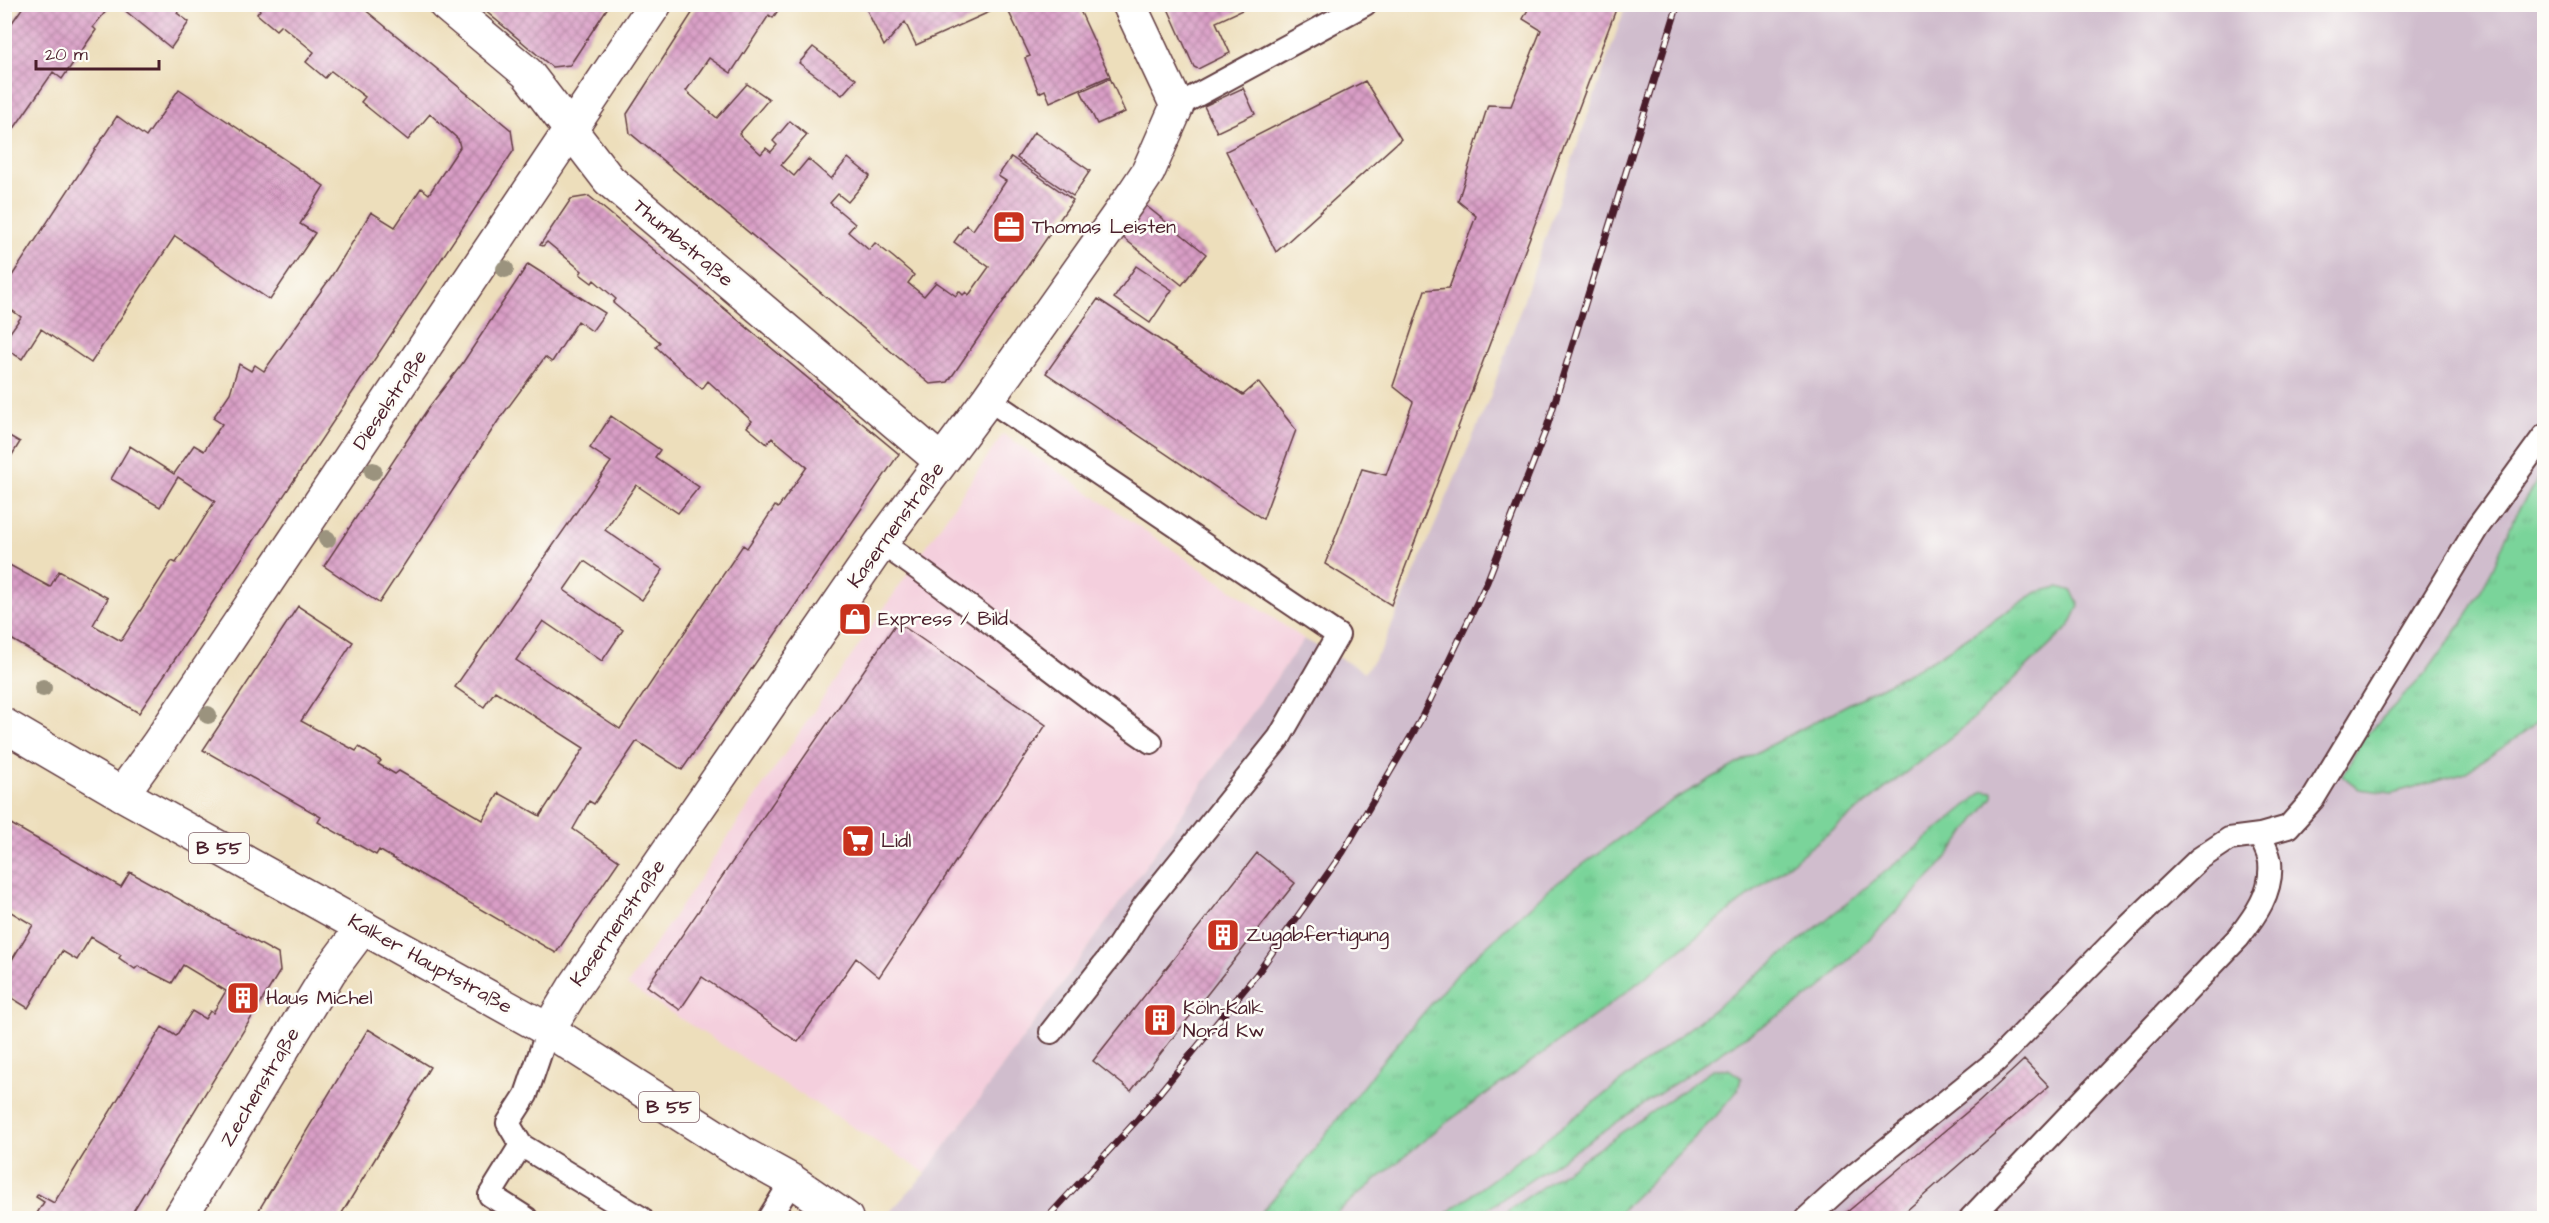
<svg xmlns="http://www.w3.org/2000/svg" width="2549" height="1223" font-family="'Architects Daughter',sans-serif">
<defs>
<pattern id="grass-tufts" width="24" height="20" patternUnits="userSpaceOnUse" patternTransform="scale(1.5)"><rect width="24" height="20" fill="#7ad49a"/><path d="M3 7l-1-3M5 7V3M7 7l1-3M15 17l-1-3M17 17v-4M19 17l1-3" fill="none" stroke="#6bb685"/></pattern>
<pattern id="building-cross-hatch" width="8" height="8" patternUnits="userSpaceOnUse" patternTransform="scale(1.5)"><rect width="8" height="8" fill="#d99ec6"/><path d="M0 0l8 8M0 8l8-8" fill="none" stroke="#b280a1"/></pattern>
</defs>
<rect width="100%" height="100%" fill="#fdfcf7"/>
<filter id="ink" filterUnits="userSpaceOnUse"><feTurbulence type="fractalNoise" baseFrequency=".0167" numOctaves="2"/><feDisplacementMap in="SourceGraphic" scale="12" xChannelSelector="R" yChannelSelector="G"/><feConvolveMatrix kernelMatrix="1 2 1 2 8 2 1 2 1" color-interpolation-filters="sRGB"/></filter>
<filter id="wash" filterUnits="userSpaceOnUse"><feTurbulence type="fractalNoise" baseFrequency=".008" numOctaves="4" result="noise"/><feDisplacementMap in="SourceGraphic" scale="24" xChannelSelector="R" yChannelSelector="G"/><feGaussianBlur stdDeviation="1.35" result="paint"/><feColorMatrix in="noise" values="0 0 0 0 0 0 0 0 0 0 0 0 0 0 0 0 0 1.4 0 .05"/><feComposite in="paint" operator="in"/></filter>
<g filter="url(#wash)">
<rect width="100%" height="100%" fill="#eddebb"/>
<path fill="#f4cfdd" d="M 1003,434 L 1304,639 L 1093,941 L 926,1173 L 627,985 Z"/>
<path fill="#d0bdcd" d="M 1626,5 L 2544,5 L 2544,1218 L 884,1218 L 926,1173 L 1093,941 L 1304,639 L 1365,672 L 1382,648 L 1490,397 Z"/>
<path fill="url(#grass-tufts)" stroke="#627a62" stroke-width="1.5" d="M 2544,470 L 2544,713 L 2530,729 L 2463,774 L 2392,793 L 2359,789 L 2343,776 L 2363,738 L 2425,674 L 2468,614 L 2493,568 L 2515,515 Z
M 2059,587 L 2072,591 L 2079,606 L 2069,627 L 1965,726 L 1611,1004 L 1439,1128 L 1330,1218 L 1256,1218 L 1299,1169 L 1380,1064 L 1459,971 L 1549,889 L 1668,803 L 1763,749 L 1934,659 L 2037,592 Z
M 1984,791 L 1993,792 L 1993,797 L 1937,870 L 1819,990 L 1726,1049 L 1474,1218 L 1453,1218 L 1447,1213 C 1630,1078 1808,936 1984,791 Z
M 1714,1069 L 1729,1069 L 1741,1078 L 1738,1090 L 1716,1116 L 1614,1218 L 1497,1218 Z"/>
<g id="blocks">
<path fill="url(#building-cross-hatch)" d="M 25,4 L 112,4 L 93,27 L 96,30 L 62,79 L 53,72 L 4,143 L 4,34 Z
M 117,4 L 183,4 L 177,13 L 189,22 L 171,48 Z
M 254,4 L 358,4 L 511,130 L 514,150 L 139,713 L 4,635 L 4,562 L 50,587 L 59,571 L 108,598 L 93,625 L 121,641 L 172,561 L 176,563 L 215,501 L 178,477 L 160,507 L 111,479 L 130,446 L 174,474 L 194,445 L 204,451 L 222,424 L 213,418 L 230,393 L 239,364 L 251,371 L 255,365 L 264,371 L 331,277 L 371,212 L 395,227 L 421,188 L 429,194 L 460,147 L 458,139 L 430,114 L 408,140 L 361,102 L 365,97 L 331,71 L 325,78 L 306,62 L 314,52 L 281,25 L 276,30 L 257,14 L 260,10 Z
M 477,4 L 610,4 L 570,65 L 552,67 Z
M 698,4 L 782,4 L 773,18 L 769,15 L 731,73 L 709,58 L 686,91 L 717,118 L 747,84 L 769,99 L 739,134 L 761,154 L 766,148 L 771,152 L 777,145 L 773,141 L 790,121 L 807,135 L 781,165 L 794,176 L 808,159 L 831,179 L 848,158 L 870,176 L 848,202 L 838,194 L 830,203 L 855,224 L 848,232 L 869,250 L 875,243 L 893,257 L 914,275 L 908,283 L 924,296 L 936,282 L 956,296 L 959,291 L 963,295 L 966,292 L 969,295 L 989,267 L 954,242 L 966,225 L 973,230 L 990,205 L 1006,181 L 998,176 L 1011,157 L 1073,200 L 948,382 L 930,384 L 630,133 L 627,114 Z
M 864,4 L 995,4 L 996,9 L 916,45 L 905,22 L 884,46 Z
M 1005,4 L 1077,4 L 1110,76 L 1050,102 L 1045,90 L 1039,93 L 1025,58 L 1030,56 Z
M 1166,4 L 1255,4 L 1216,22 L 1230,53 L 1198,69 L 1194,67 Z
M 1531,4 L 1618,4 L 1391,605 L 1325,564 L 1362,469 L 1386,475 L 1413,402 L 1393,386 L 1425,290 L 1449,288 L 1476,216 L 1458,201 L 1488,105 L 1511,106 L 1541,30 L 1523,19 Z
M 813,47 L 856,79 L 842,95 L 799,63 Z
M 1110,78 L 1125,112 L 1097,124 L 1081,91 Z
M 1365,81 L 1401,139 L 1276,252 L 1226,151 Z
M 1243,88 L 1255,114 L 1217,132 L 1204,106 Z
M 179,89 L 324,186 L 300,224 L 315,233 L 270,300 L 175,236 L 91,363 L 41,329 L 22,359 L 4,348 L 4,341 L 21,317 L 10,309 L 4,317 L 4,288 L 117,116 L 146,137 Z
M 1034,132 L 1090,171 L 1073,196 L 1017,158 Z
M 589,196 L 899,454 L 682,770 L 637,741 L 594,804 L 589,801 L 573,829 L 619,861 L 556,953 L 379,850 L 376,855 L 318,822 L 321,817 L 203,750 L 298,606 L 353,642 L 301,721 L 356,751 L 359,747 L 381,761 L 378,764 L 395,774 L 399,771 L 483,820 L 499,793 L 540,816 L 584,748 L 495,691 L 484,707 L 455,687 L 611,462 L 590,448 L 611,416 L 660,450 L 655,457 L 699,487 L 678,513 L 636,485 L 605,530 L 663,570 L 642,600 L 584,561 L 564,590 L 623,630 L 602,661 L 543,621 L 516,660 L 620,729 L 743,545 L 747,548 L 775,506 L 778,508 L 807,467 L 772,438 L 767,444 L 747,427 L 752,421 L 708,381 L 702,389 L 656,347 L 660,342 L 613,303 L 616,299 L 594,280 L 592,283 L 580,274 L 582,271 L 547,242 L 543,246 L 540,245 L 571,199 Z
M 1145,205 L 1206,254 L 1182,285 L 1121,236 Z
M 528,264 L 605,313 L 592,331 L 578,321 L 552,362 L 545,357 L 498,421 L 379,603 L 324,566 L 429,407 L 462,364 Z
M 1136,266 L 1172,290 L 1150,323 L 1114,298 Z
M 1098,299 L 1243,395 L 1258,382 L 1296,430 L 1263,519 L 1046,373 Z
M 4,433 L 20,442 L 4,468 Z
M 897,622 L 1046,725 L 879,977 L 856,958 L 798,1042 L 702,977 L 680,1010 L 647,986 Z
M 4,820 L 121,887 L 130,872 L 278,954 L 280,971 L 129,1218 L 34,1218 L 44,1202 L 36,1197 L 38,1194 L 54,1203 L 162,1027 L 176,1036 L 192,1011 L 205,1019 L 210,1011 L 213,1013 L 226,991 L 183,965 L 172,983 L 138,966 L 135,969 L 119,958 L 121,955 L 91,937 L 77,960 L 62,951 L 28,1008 L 4,993 L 4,973 L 33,925 L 6,909 L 4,912 Z
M 1257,853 L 1295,883 L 1131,1091 L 1093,1061 Z
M 368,1029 L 430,1067 L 381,1149 L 339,1218 L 254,1218 Z
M 2024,1060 L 2049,1086 L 1898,1218 L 1840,1218 L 1979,1102 Z"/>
</g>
</g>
<g filter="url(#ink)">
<use href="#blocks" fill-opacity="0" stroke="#623c41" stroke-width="1.5"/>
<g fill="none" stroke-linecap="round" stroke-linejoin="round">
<g stroke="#623c41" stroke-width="26">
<path id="service" d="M 1177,106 L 1365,4
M 988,399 L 1338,635 L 1279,738 L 1144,906 L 1116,949 L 1051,1032
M 881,543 C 974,605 1058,679 1151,742
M 548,1030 L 526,1095 L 508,1123 L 521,1145 L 641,1218
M 521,1145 L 490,1195 L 526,1218
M 769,1218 L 792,1181
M 1807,1218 L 1851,1178 L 1996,1061 L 2127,928 L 2199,859 L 2229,839 L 2260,835 L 2288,827 L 2313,799 L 2477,528 L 2544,436
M 1971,1218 L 2238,938 C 2255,916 2273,892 2270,862 C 2269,853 2263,844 2260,835"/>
</g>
<g stroke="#623c41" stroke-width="36">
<path id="minor" d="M 445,4 L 527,73 L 609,180 L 941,461
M 122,794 L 158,744 L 655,4
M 548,1030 L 573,989 L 881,543 L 988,399 L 1134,193 L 1148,172 L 1177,106 L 1129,4
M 180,1218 L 330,971 L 363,927"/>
</g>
<g stroke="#623c41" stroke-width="36">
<path id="primary" d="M 4,725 L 122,794 L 548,1030 L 743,1154 L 792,1181 L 846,1218"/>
</g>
<use href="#service" stroke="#fff" stroke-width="22"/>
<use href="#minor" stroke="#fff" stroke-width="33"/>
<use href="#primary" stroke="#fff" stroke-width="33"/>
<g stroke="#4a1f2b" stroke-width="7">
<path id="rail" d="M 1047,1218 L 1138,1119 L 1257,974 L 1343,852 L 1420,721 L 1487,582 L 1547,427 L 1678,4"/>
</g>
<use href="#rail" stroke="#fdfcf7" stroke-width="4.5" stroke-dasharray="14" stroke-linecap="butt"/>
</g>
<g fill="#9b937e">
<circle cx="505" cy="269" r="9"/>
<circle cx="373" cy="471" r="9"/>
<circle cx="327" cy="539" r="9"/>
<circle cx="43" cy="688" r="9"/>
<circle cx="208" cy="715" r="9"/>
</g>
</g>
<defs>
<g id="office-square" transform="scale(1.725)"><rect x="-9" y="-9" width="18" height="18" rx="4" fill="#c8321e" stroke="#fdfcf7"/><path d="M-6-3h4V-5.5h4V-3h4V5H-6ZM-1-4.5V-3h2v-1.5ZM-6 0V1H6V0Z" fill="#fff"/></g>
<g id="shop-square" transform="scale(1.725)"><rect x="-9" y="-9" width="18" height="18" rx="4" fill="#c8321e" stroke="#fdfcf7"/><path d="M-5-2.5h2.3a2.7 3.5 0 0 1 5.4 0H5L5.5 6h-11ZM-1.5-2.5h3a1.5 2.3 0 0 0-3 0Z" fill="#fff"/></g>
<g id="supermarket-square" transform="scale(1.725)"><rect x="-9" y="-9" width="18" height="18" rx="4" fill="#c8321e" stroke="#fdfcf7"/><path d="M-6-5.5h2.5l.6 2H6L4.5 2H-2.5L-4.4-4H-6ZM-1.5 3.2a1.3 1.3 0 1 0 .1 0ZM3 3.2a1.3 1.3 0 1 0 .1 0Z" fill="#fff"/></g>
<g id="building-square" transform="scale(1.725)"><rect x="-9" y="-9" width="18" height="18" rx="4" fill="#c8321e" stroke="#fdfcf7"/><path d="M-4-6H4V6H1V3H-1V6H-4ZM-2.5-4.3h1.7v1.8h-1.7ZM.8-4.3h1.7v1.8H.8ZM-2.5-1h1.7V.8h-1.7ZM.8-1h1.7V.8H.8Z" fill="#fff"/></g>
</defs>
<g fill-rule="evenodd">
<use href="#office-square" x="1009" y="227"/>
<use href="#shop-square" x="855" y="619"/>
<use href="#supermarket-square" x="858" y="841"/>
<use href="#building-square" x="1223" y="935"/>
<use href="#building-square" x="243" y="998"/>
<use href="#building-square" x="1160" y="1020"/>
</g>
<g text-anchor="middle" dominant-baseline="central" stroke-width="5" stroke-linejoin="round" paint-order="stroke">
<g fill="#fdfcf7" stroke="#806168" stroke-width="1.5">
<rect x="189" y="833" width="60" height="30" rx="4.5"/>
<rect x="639" y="1092" width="60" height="30" rx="4.5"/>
</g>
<g font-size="18" font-weight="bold" fill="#4a1f2b">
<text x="219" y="848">B 55</text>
<text x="669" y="1107">B 55</text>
</g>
<g font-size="20" fill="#4a1f2b" stroke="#fdfcf7" text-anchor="start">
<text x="1032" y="227">Thomas Leisten</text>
<text x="878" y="619">Express / Bild</text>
<text x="881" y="841">Lidl</text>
<text x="1246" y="935">Zugabfertigung</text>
<text x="266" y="998">Haus Michel</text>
<text x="1183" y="1008">Köln-Kalk<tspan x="1183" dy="23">Nord Kw</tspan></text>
</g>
<g font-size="20" fill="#4a1f2b" stroke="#fdfcf7">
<text transform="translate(683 243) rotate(40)">Thumbstraße</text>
<text transform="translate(390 400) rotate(-56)">Dieselstraße</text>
<text transform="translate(896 525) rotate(-54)">Kasernenstraße</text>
<text transform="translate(618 923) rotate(-55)">Kasernenstraße</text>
<text transform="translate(430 964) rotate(29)">Kalker Hauptstraße</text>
<text transform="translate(260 1087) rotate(-59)">Zechenstraße</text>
</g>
</g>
<rect width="2549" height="1223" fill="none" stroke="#fdfcf7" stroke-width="24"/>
<path d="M36 60v9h123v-9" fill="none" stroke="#4a1f2b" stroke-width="3"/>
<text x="45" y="60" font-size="18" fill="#4a1f2b" stroke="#fdfcf7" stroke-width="4.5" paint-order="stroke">20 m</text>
</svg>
